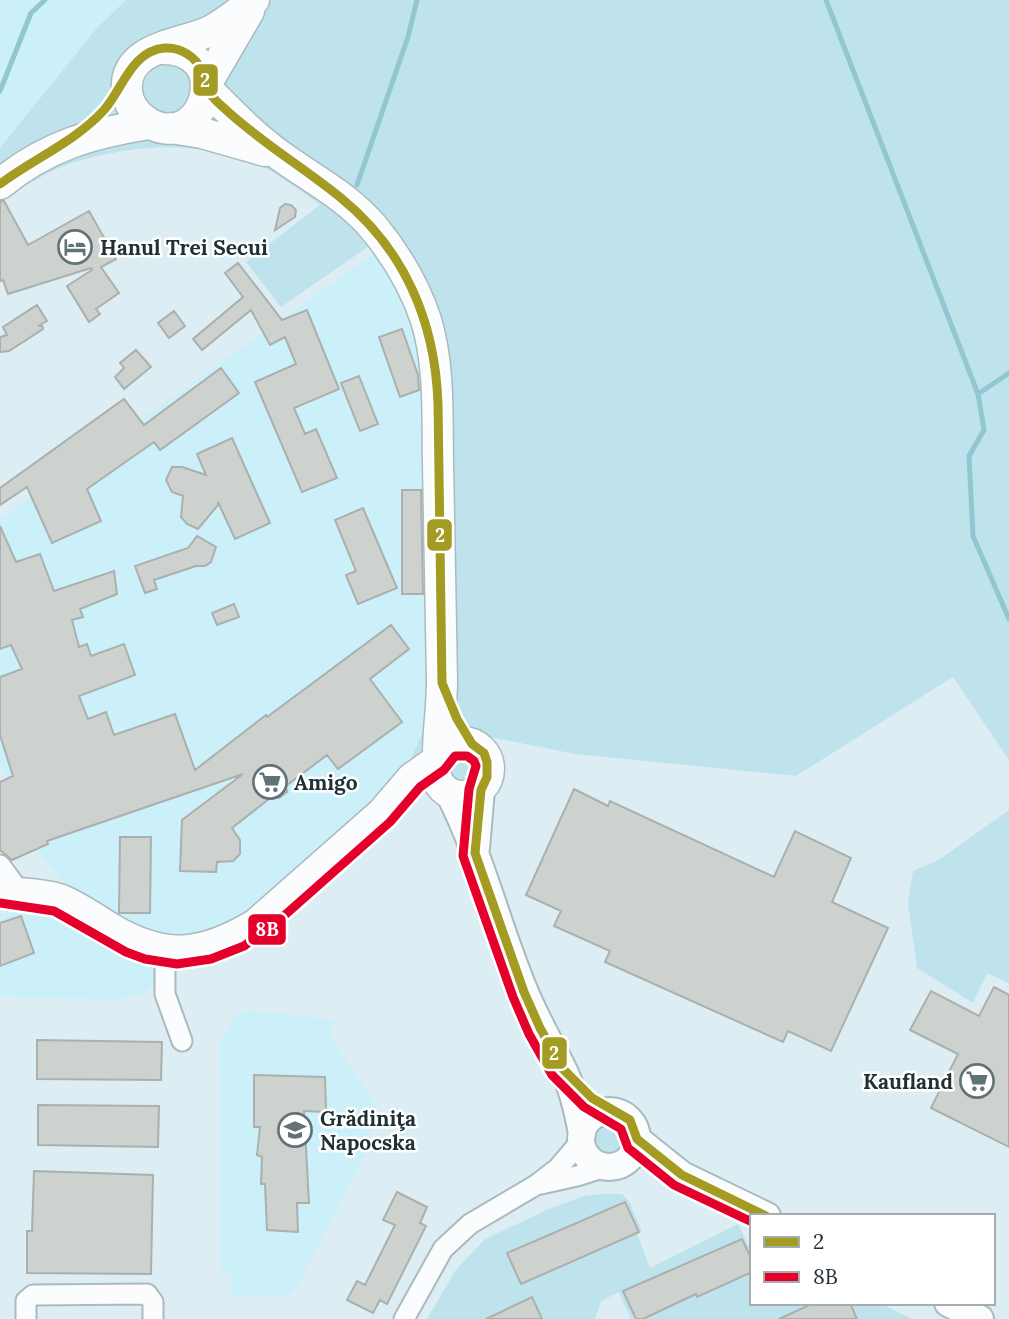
<svg xmlns="http://www.w3.org/2000/svg" width="1009" height="1319" font-family="Lora,serif">
<rect width="100%" height="100%" fill="#dceef3"/>
<path fill="#cbf0f9" d="M 0,0 L 126,0 L 96,29 L 0,148 Z
M 375,253 L 399,292 L 414,331 L 425,384 L 433,700 L 426,725 L 411,758 L 331,844 L 243,918 L 211,933 L 182,939 L 159,936 L 126,923 L 69,888 L 37,852 L 0,764 L 0,519 Z
M 35,908 L 56,912 L 155,964 L 154,984 L 146,992 L 120,999 L 0,997 L 0,915 L 16,910 Z
M 250,1010 L 336,1020 L 329,1034 L 377,1107 L 365,1154 L 297,1287 L 291,1294 L 284,1296 L 231,1296 L 231,1273 L 221,1272 L 219,1043 L 235,1016 Z"/>
<path fill="#bee3ec" d="M 126,0 L 1009,0 L 1009,760 L 953,677 L 796,776 L 575,754 L 485,736 L 454,736 L 411,758 L 426,725 L 433,700 L 425,384 L 414,331 L 399,292 L 369,246 L 281,307 L 246,262 L 320,205 C 298,189 268,166 243,158 C 187,140 124,146 69,164 C 45,172 21,189 0,203 L 0,148 L 96,29 Z
M444 768a19 19 0 1 1 38 0a19 19 0 1 1-38 0Z
M 1009,810 L 1009,983 L 987,973 L 973,1003 L 917,968 L 908,903 L 913,871 L 940,859 Z
M592 1139a18 18 0 1 1 36 0a18 18 0 1 1-36 0Z
M 602,1194 L 622,1194 L 629,1201 L 642,1231 L 637,1234 L 650,1268 L 738,1224 L 752,1253 L 752,1303 L 879,1303 L 912,1319 L 631,1319 L 619,1292 L 601,1301 L 595,1319 L 427,1319 L 455,1271 L 485,1239 L 549,1209 L 584,1196 Z"/>
<g fill="none" stroke-linecap="round" stroke-linejoin="round">
<path stroke="#92c6d2" stroke-width="5" d="M 826,0 L 978,394 L 984,430 L 969,456 L 973,536 L 1009,619
M 0,91 L 31,13 L 45,0
M 357,185 L 408,37 L 417,0
M 978,394 L 1009,373"/>
</g>
<path fill="#cdd2ce" stroke="#aab0ad" stroke-width="2" d="M 0,201 L 4,201 L 28,245 L 89,211 L 116,259 L 101,267 L 119,293 L 96,309 L 100,314 L 89,322 L 67,286 L 92,270 L 91,268 L 8,294 L 3,280 L 0,281 Z
M 285,204 L 291,205 L 296,210 L 295,217 L 275,230 L 280,208 Z
M 238,263 L 282,320 L 307,310 L 339,389 L 294,408 L 305,434 L 316,429 L 337,478 L 302,492 L 255,382 L 296,364 L 285,337 L 270,345 L 251,310 L 202,350 L 193,339 L 243,297 L 225,273 Z
M 37,305 L 47,321 L 38,326 L 42,325 L 43,329 L 9,351 L 0,352 L 0,337 L 7,335 L 3,327 Z
M 174,311 L 185,326 L 169,338 L 158,323 Z
M 402,329 L 418,375 L 419,390 L 400,397 L 379,337 Z
M 136,350 L 151,367 L 124,389 L 115,377 L 124,368 L 120,363 Z
M 221,368 L 239,393 L 160,450 L 154,442 L 87,489 L 101,521 L 52,543 L 27,487 L 0,505 L 0,488 L 124,399 L 144,425 Z
M 359,376 L 378,424 L 360,431 L 341,383 Z
M 232,438 L 270,523 L 235,539 L 218,502 L 218,505 L 198,529 L 187,524 L 181,517 L 183,496 L 172,492 L 166,480 L 172,467 L 182,467 L 206,475 L 197,454 Z
M 402,490 L 421,490 L 423,594 L 402,594 Z
M 363,508 L 397,588 L 358,604 L 346,575 L 356,571 L 335,520 Z
M 0,526 L 16,562 L 40,554 L 54,591 L 114,571 L 117,594 L 80,609 L 83,617 L 72,620 L 79,647 L 87,644 L 91,656 L 124,644 L 135,675 L 79,696 L 88,719 L 106,712 L 114,735 L 175,714 L 195,770 L 266,715 L 267,717 L 391,625 L 409,649 L 370,679 L 402,722 L 338,769 L 327,755 L 286,786 L 287,792 L 279,798 L 274,795 L 232,828 L 240,840 L 240,854 L 233,861 L 217,862 L 216,872 L 180,871 L 182,820 L 243,774 L 47,841 L 48,844 L 12,860 L 0,850 L 0,782 L 13,776 L 0,735 L 0,677 L 22,669 L 11,645 L 0,649 Z
M 197,536 L 216,547 L 211,562 L 205,566 L 196,566 L 154,580 L 157,589 L 145,593 L 135,566 L 188,548 Z
M 234,604 L 239,617 L 217,625 L 212,613 Z
M 574,789 L 608,806 L 610,801 L 774,877 L 795,831 L 851,858 L 832,902 L 888,928 L 831,1051 L 788,1031 L 783,1042 L 605,962 L 610,951 L 554,926 L 561,911 L 526,895 Z
M 120,837 L 151,837 L 150,913 L 119,913 Z
M 21,916 L 34,953 L 0,966 L 0,923 Z
M 994,987 L 1009,995 L 1009,1147 L 931,1108 L 958,1054 L 910,1030 L 931,991 L 979,1016 Z
M 37,1040 L 162,1042 L 161,1080 L 37,1079 Z
M 254,1075 L 325,1077 L 326,1112 L 304,1111 L 309,1203 L 297,1203 L 298,1232 L 267,1230 L 265,1184 L 261,1184 L 262,1157 L 257,1155 L 260,1127 L 254,1127 Z
M 38,1105 L 159,1106 L 158,1147 L 38,1145 Z
M 34,1171 L 153,1175 L 151,1274 L 27,1273 L 27,1231 L 32,1231 Z
M 397,1192 L 427,1207 L 420,1223 L 426,1226 L 387,1304 L 380,1300 L 373,1313 L 347,1300 L 357,1281 L 365,1285 L 395,1225 L 383,1220 Z
M 625,1202 L 639,1232 L 521,1284 L 507,1253 Z
M 742,1239 L 752,1260 L 752,1272 L 697,1297 L 696,1294 L 643,1319 L 636,1319 L 623,1291 Z
M 532,1297 L 542,1319 L 486,1319 Z
M 814,1303 L 850,1303 L 857,1319 L 779,1319 Z"/>
<g fill="none" stroke-linecap="round" stroke-linejoin="round">
<g stroke="#aababe" stroke-width="23">
<path id="minor" d="M 0,865 L 14,884 L 26,894
M 165,951 L 165,994 L 182,1041
M 541,1184 L 577,1176 L 605,1167
M 26,1319 L 26,1301 L 33,1295 L 147,1294 L 153,1302 L 153,1319
M 404,1319 L 443,1249 L 470,1224 L 536,1185 L 558,1168 L 581,1141"/>
</g>
<g stroke="#aababe" stroke-width="30">
<path id="secondary" d="M 449,793 C 481,856 497,925 524,990 C 535,1017 549,1041 562,1067 C 573,1088 578,1111 582,1134
M 476,848 L 481,790
M581 1139a28 28 0 1 1 56 0a28 28 0 1 1-56 0Z
M 637,1139 L 682,1175 L 767,1216
M 948,1303 L 980,1319"/>
</g>
<g stroke="#aababe" stroke-width="33">
<path id="primary" d="M 158,49 C 239,45 205,157 147,122 C 136,115 128,104 127,91 C 123,46 181,45 210,31 C 226,23 240,11 254,0
M 207,83 L 249,11
M 207,89 C 231,113 254,137 282,157 C 314,180 348,197 374,228 C 396,255 415,287 426,320 C 440,366 437,415 438,463 C 440,535 441,608 442,681 C 442,706 438,730 438,755
M 171,128 L 202,133 L 265,151
M 0,184 C 46,146 92,133 150,124
M435 769a27 27 0 1 1 54 0a27 27 0 1 1-54 0Z
M 0,891 C 19,894 41,893 59,899 C 77,906 94,918 110,928 C 165,961 203,956 256,924 L 382,813 L 412,778 L 436,761"/>
</g>
<use href="#minor" stroke="#fafcfd" stroke-width="19"/>
<use href="#secondary" stroke="#fafcfd" stroke-width="26"/>
<use href="#primary" stroke="#fafcfd" stroke-width="30"/>
<g stroke="#fff" stroke-width="14">
<path id="bus-1" d="M 0,184 C 33,159 75,142 104,110 C 122,90 132,50 165,48 C 181,47 196,57 203,72 C 206,79 205,86 209,92 C 213,98 218,103 224,108 C 260,142 303,167 341,198 C 405,250 435,322 438,403 L 442,683 L 457,719 L 472,744 L 484,753 L 487,762 L 487,777 L 481,790 L 475,853 L 524,992 L 540,1028 L 563,1069 L 592,1098 L 630,1120 L 637,1139 L 682,1175 L 766,1216"/>
</g>
<g stroke="#fff" stroke-width="14">
<path id="bus-2" d="M 0,903 L 54,911 L 126,952 L 145,959 L 177,964 L 211,959 L 244,946 L 277,922 L 390,822 L 420,787 L 444,770 L 455,756 L 467,756 L 474,761 L 476,766 L 469,789 L 463,856 L 513,997 L 529,1034 L 552,1075 L 584,1107 L 621,1129 L 628,1148 L 674,1185 L 752,1222"/>
</g>
<use href="#bus-1" stroke="#a39b22" stroke-width="9"/>
<use href="#bus-2" stroke="#e4002b" stroke-width="9"/>
</g>
<defs>
<g id="hotel-ring" transform="scale(1.75)"><circle r="9.5" fill="#fff" stroke="#627378" stroke-width="1.5"/><path d="M-6-4.5h1.5V1H6V5H4.5V3h-9V5H-6ZM-4 0a1.8 1.8 0 1 1 3.6 0ZM.5 0V-2.5h3Q6-2.5 6 0Z" fill="#627378"/></g>
<g id="supermarket-ring" transform="scale(1.75)"><circle r="9.5" fill="#fff" stroke="#627378" stroke-width="1.5"/><path d="M-6-5.5h2.5l.6 2H6L4.5 2H-2.5L-4.4-4H-6ZM-1.5 3.2a1.3 1.3 0 1 0 .1 0ZM3 3.2a1.3 1.3 0 1 0 .1 0Z" fill="#627378"/></g>
<g id="school-ring" transform="scale(1.75)"><circle r="9.5" fill="#fff" stroke="#627378" stroke-width="1.5"/><path d="M0-5L7-2L0 1L-7-2ZM-4 1L0 2.5L4 1V4Q0 6-4 4Z" fill="#627378"/></g>
</defs>
<g fill-rule="evenodd">
<use href="#hotel-ring" x="75" y="247"/>
<use href="#supermarket-ring" x="270" y="782"/>
<use href="#supermarket-ring" x="977" y="1081"/>
<use href="#school-ring" x="295" y="1130"/>
</g>
<g text-anchor="middle" dominant-baseline="central" stroke-width="5" stroke-linejoin="round" paint-order="stroke">
<g font-size="21" font-weight="bold" fill="#203135" stroke="#fff" text-anchor="start">
<text x="100" y="247">Hanul Trei Secui</text>
<text x="294" y="782">Amigo</text>
<text x="953" y="1081" text-anchor="end">Kaufland</text>
<text x="320" y="1118">Grădiniţa<tspan x="320" dy="24">Napocska</tspan></text>
</g>
</g>
<g stroke="#fff" stroke-width="2.5">
<rect x="192" y="63" width="27" height="34" rx="7" fill="#a39b22"/>
<rect x="426" y="518" width="27" height="34" rx="7" fill="#a39b22"/>
<rect x="247" y="913" width="40" height="33" rx="7" fill="#e4002b"/>
<rect x="541" y="1036" width="27" height="34" rx="7" fill="#a39b22"/>
</g>
<g font-size="19" text-anchor="middle" font-weight="bold" fill="#fff">
<text x="205" y="87">2</text>
<text x="440" y="542">2</text>
<text x="267" y="936">8B</text>
<text x="554" y="1060">2</text>
</g>
<rect x="750" y="1214" width="245" height="91" fill="#ffffff" stroke="#a6adae" stroke-width="2"/>
<rect x="764" y="1237" width="35" height="10" fill="#a39b22" stroke="#a6adae" stroke-width="2"/>
<text x="813" y="1249" font-size="21" fill="#203135">2</text>
<rect x="764" y="1272" width="35" height="10" fill="#e4002b" stroke="#a6adae" stroke-width="2"/>
<text x="813" y="1284" font-size="21" fill="#203135">8B</text>
</svg>
